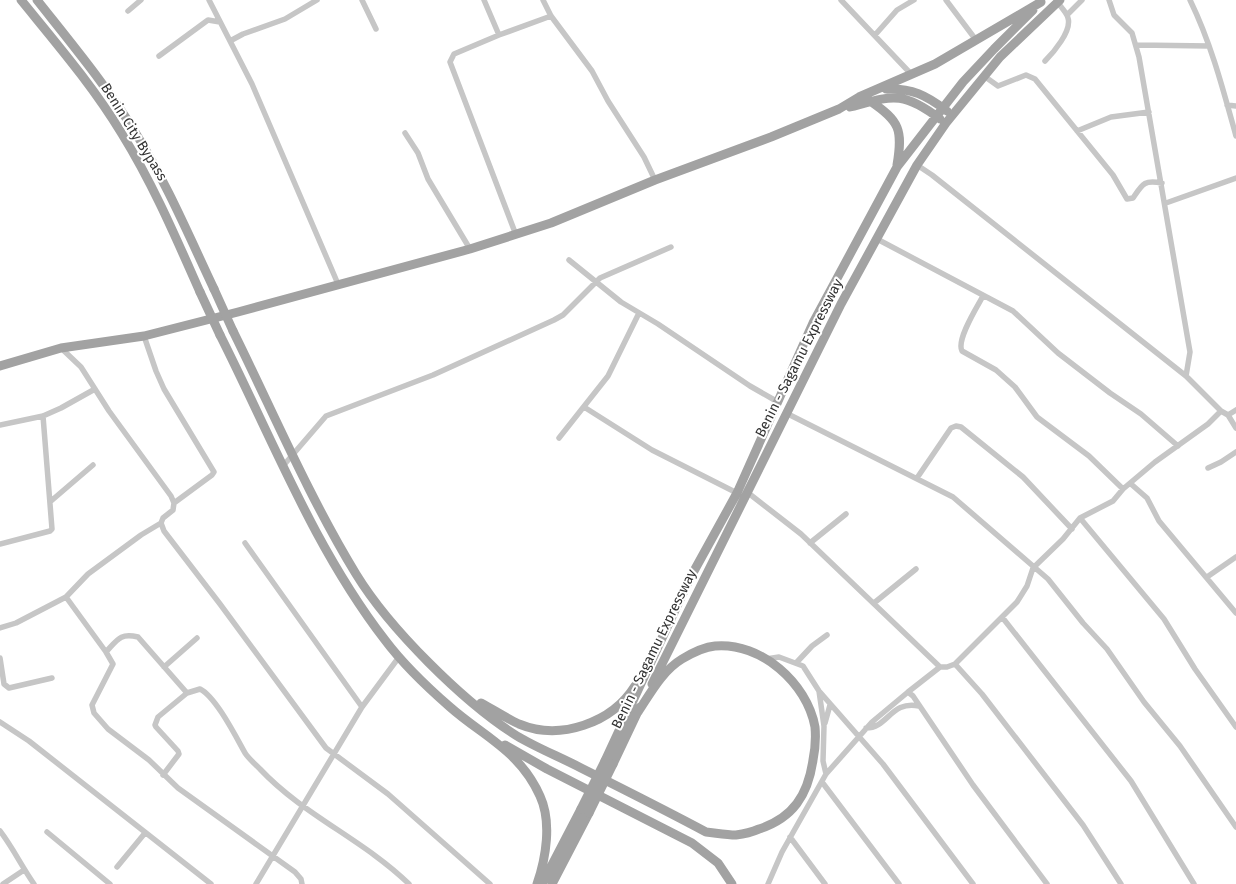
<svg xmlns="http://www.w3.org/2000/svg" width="1236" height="884" font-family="'Fira Sans',sans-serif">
<rect width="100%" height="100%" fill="#fff"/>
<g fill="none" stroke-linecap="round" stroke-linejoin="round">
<path stroke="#c6c6c6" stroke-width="5.5" d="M 209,0 L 252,84 L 338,284
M 362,0 L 376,29
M 484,0 L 499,35
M 543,0 L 551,16 L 592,71 L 608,101 L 644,157 L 655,180
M 841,0 L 912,75
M 946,0 L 976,40
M 1109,0 L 1114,15 L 1132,33 L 1139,57 L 1190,352 L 1186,376
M 1190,0 C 1211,43 1223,89 1236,136
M 128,11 L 141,0
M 1067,15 L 1082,0
M 875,35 L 897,10 L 914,0
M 230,41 L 243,34 L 285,19 L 317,0
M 1137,45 L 1209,46
M 159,56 L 208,20 L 220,22
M 1045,61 C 1053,53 1072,31 1068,18 C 1067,13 1061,7 1058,3
M 984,76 L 998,86 L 1026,75 L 1035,79 L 1113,175 L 1127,199 L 1133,198 C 1143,183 1144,180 1162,183
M 1227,105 L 1236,106
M 1077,131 L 1111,117 L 1149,112
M 405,133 L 418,153 L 428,179 L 470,249
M 917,165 L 932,175 L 1186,376 L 1221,411 L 1228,415 L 1236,428
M 1166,203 L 1236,178
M 516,235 L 450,62 L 454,54 L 499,35 L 551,16
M 877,239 L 1013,311 L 1058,353 L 1110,393 L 1141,414 L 1178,446
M 569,260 L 621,302 L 658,324 L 750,386 L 778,402
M 983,296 C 977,307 956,340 962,351 L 996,370 L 1015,387 L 1037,417 L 1089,456 L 1123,489
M 144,336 L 156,371 L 164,389 L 214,472 L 212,475 L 174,503
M 584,407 L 652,450 L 737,493
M 786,413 L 953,497 L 1048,579 L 1083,623 L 1107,649 L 1144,702 L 1180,746 L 1236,827
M 1228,415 L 1236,410
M 0,425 L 43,416 L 61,408 L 95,389
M 559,438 L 608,376 L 639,313
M 283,466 L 326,416 L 433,375 L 554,320 L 563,315 L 600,278 L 671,247
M 1208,468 L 1221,462 L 1236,452
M 917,478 L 951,428 L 956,426 L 961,427 L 1023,477 L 1072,529
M 1131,484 L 1147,498 L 1159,521 L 1236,613
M 747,492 L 801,534 L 940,667
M 51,501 L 93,465
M 1080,518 L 1164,619 L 1195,669 L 1236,727
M 161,523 L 164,531 L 220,604 L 326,748 L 388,794 L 490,884
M 245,543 L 362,707
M 810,543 L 846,514
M 0,544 L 50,531 L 52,529 L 43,416
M 1207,577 L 1236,557
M 66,597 L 106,652 L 113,664 L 92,705 L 94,713 L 108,729 L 149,760 L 178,788 L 295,872 L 301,879 L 302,884
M 874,603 L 916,569
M 1002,617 L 1131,781 L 1194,884
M 0,628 L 16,623 L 66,597 L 88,574 L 141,535 L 161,523 L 163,518 L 173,510 L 174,503 L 171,496 L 109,411 L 81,367 L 61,348
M 106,652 C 118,639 120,633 138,637 L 187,693 L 200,689 C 216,697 236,737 245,753 C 249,759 255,764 260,769 C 303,815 364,840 409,884
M 0,658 L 4,684 L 9,688 L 52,678
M 766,659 L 779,657 L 803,666 L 819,691 L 883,764 L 973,884
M 797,662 L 812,646 L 827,635
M 955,664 L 982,694 L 1083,825 L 1121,884
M 164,667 L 197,638
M 819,691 L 824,726 L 823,761 L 826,774
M 908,692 L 940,667 L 947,667 L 955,664 L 1017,602 L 1027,586 L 1033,568 L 1063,539 L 1080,518 L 1113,501 L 1123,489 L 1155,462 L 1208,424 L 1221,411
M 0,722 L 29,741 L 211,884
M 825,723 L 830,705
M 866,728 C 888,728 891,700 919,706
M 163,775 L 179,754 L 178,751 L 156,727 L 155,725 L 158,717 L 187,693
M 822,782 L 899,884
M 0,831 C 13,848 22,867 34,884
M 47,832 L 110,884
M 790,837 L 825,884
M 117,867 L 145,833
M 3,884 L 24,870
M 256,884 L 362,707 L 399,657
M 768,884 L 782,852 L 826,774 L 872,722 L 908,692 L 913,696 L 973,785 L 1047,884"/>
<path stroke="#a2a2a2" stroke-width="9" d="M 21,0 C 56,43 93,86 122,134 C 153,184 176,238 200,292
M 37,0 C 71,43 106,85 135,132 C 166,182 189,236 214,289
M 886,89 C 912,88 926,95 947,111
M 870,101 C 900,121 903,130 897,165
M 850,107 C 892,96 902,90 940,119
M 233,331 C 273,412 309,497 356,574 C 389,628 463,702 517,736 C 537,748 560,757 581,768 C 623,789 665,810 706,832 C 716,833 726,835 736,835 C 744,834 752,832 759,829 C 793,818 808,795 813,760 C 815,750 816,738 815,727 C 807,683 761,642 715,646 C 704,647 692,653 682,659 C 662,671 650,694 638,712
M 220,335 C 272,438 314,548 385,640 C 403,664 427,687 450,707 C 484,737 520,751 540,796 C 552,822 546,858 537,884
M 0,366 L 61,348 L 144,336 L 238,312 L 470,249 L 551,223 L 655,180 L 771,137 L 839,109 L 859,97 L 935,64 L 1041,2
M 652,684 L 841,304 L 917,165 L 946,123 L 1000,57 L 1060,0
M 481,703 C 494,710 506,718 519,724 C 560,741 612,723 635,686
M 505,745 L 547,769 L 692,843 L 718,863 L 732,884
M 605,761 L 689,580 L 737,493 L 813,323 L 897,167 L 963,82 L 994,49 L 1033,10
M 613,764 L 640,707
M 542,884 L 581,809
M 552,884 L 589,813"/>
<path stroke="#a2a2a2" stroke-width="9" d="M 214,289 L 233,331
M 200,292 L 220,335
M 581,809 L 605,761
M 589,813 L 613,764"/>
</g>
<g text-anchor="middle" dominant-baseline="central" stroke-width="4" stroke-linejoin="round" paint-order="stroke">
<g font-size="14" fill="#323232" stroke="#fff">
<text transform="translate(134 132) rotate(58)">Benin City Bypass</text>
<text transform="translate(799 358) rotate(-63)">Benin - Sagamu Expressway</text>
<text transform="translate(654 649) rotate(-64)">Benin - Sagamu Expressway</text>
</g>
</g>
</svg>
